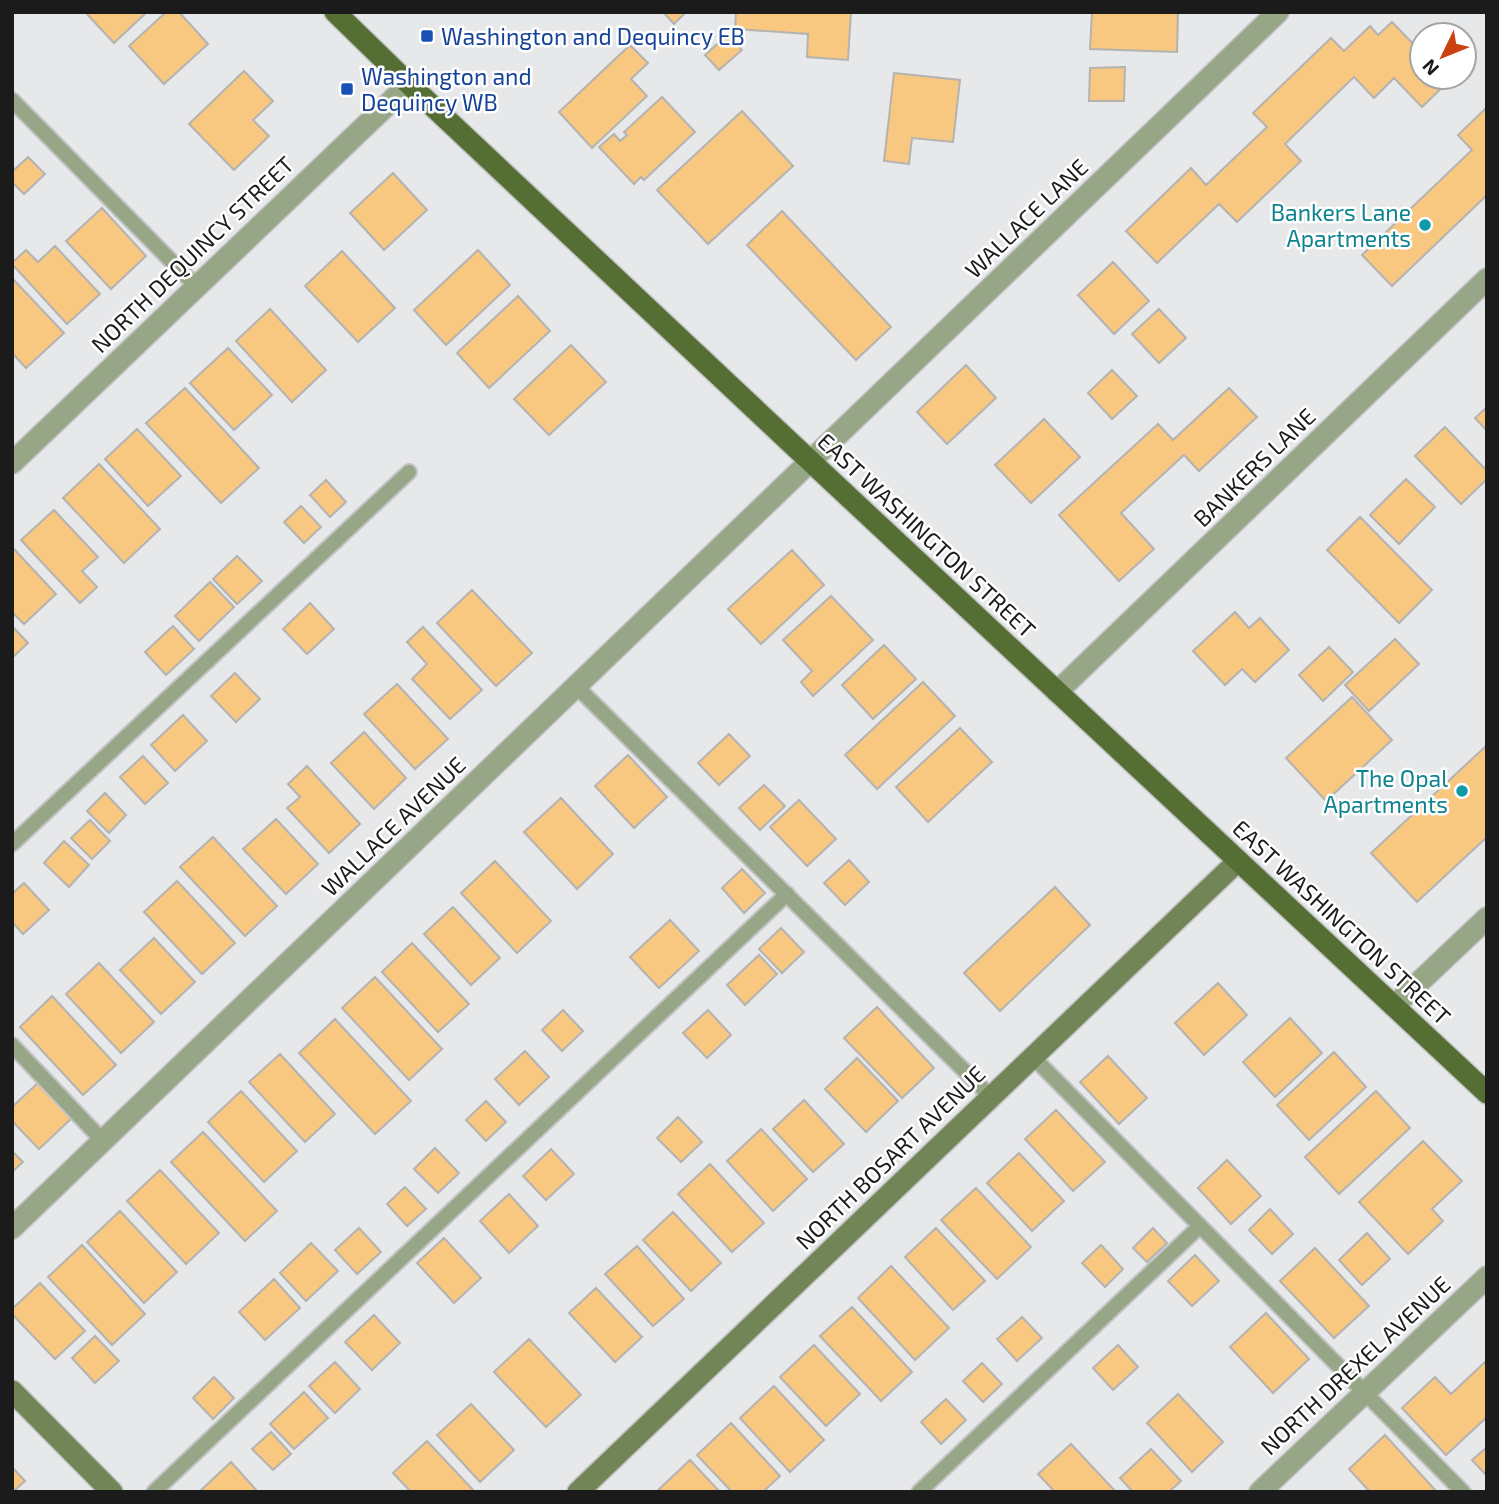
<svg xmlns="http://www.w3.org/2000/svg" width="1499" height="1504" font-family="'Exo 2',sans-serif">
<rect width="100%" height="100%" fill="#e7e8ea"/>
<path fill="#f8c780" stroke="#b4b3b1" stroke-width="2" d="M 85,12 L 147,12 L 114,43 Z
M 166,12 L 179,12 L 208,44 L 164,84 L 129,46 Z
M 663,12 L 686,12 L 674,24 Z
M 736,12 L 851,12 L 848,60 L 807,57 L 808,34 L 735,29 Z
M 1092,12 L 1178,12 L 1177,52 L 1090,49 Z
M 1392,22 L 1421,52 L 1422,50 L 1422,77 L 1453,77 L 1422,107 L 1394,78 L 1374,98 L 1354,77 L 1285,144 L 1301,161 L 1237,222 L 1219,204 L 1157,263 L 1126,231 L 1191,168 L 1206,185 L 1267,127 L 1253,113 L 1331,38 L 1344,51 L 1370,26 L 1378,35 Z
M 727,35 L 742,50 L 719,70 L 705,55 Z
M 630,45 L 648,63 L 631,79 L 647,96 L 592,148 L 559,112 Z
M 1125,67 L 1124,101 L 1089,101 L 1090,68 Z
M 244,71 L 273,101 L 253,120 L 269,136 L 234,170 L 189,124 Z
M 894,73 L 960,80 L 953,142 L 912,138 L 909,164 L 884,161 Z
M 662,97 L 695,132 L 644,180 L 641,177 L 634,184 L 599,147 L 614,134 L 620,141 L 627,135 L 624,132 Z
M 1487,107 L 1487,195 L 1392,286 L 1362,255 L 1472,150 L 1458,135 Z
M 742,111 L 793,166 L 708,244 L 657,190 Z
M 28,157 L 45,174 L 24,194 L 12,182 L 12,172 Z
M 393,173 L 427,210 L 384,250 L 350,213 Z
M 102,208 L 146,256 L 111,289 L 66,241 Z
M 782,211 L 891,327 L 856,360 L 747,245 Z
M 55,246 L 100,294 L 67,324 L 12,264 L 12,263 L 26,250 L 38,262 Z
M 478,250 L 510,285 L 446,345 L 414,310 Z
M 342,251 L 395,308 L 358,342 L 305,286 Z
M 1113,262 L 1149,301 L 1114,334 L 1078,295 Z
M 12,278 L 64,333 L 26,368 L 12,353 Z
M 518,296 L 550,331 L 489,388 L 457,353 Z
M 270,309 L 326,370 L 292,402 L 236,341 Z
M 1159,309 L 1186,338 L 1159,363 L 1132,334 Z
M 571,345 L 606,382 L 549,435 L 514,399 Z
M 228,348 L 272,395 L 234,430 L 190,383 Z
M 966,365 L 996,398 L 947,444 L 917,412 Z
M 1112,370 L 1137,396 L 1112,419 L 1088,393 Z
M 185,388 L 259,468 L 221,503 L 146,423 Z
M 1229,388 L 1257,417 L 1199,471 L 1184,455 L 1121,513 L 1154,549 L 1119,581 L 1059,515 L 1158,424 L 1173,440 Z
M 1487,407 L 1487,431 L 1475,418 Z
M 1044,419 L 1080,457 L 1031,503 L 995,465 Z
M 1445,427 L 1487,471 L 1487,479 L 1461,504 L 1415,456 Z
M 137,429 L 181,476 L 148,506 L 105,459 Z
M 99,464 L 160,529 L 124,563 L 63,498 Z
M 1406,479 L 1435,507 L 1399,544 L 1370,515 Z
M 326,480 L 346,502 L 330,517 L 310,495 Z
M 301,506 L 321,527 L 304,543 L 284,522 Z
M 54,510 L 98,557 L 82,571 L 97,587 L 80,603 L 21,540 Z
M 1360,517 L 1432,590 L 1399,623 L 1327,550 Z
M 13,548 L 56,594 L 24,624 L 12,612 Z
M 792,550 L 824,585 L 761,644 L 728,609 Z
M 237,556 L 262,581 L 237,604 L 213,579 Z
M 210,582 L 234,607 L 199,641 L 175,616 Z
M 472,590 L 532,653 L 496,686 L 437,623 Z
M 831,596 L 873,640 L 813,696 L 801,682 L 812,671 L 783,640 Z
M 310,603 L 334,629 L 307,654 L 283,629 Z
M 1235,612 L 1249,628 L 1260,618 L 1289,650 L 1255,682 L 1242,669 L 1225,685 L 1193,651 Z
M 12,626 L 28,643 L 12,658 Z
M 173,626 L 194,649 L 166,675 L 145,652 Z
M 423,627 L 482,690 L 450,719 L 412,679 L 427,664 L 407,642 Z
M 1395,639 L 1419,664 L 1369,711 L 1345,685 Z
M 884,645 L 916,679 L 873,719 L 842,685 Z
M 1329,647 L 1353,672 L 1323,701 L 1299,675 Z
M 235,673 L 260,699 L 236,722 L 211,696 Z
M 923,682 L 955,716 L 877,789 L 845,755 Z
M 397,684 L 448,739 L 415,769 L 364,714 Z
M 1352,697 L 1392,740 L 1326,801 L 1286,758 Z
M 183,715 L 207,741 L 175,771 L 151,745 Z
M 960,728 L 992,762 L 928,822 L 896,787 Z
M 364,732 L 406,778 L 374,809 L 331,763 Z
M 729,734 L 750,756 L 719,785 L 698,763 Z
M 1487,745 L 1487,837 L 1417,902 L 1371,853 Z
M 628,755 L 667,797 L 634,828 L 595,786 Z
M 143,756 L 168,783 L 145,804 L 120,777 Z
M 307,766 L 360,824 L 329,853 L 287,808 L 300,797 L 288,784 Z
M 764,785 L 785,806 L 760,830 L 739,808 Z
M 105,793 L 126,815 L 109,833 L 87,811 Z
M 561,798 L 613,854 L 577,889 L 524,832 Z
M 799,800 L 836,839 L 807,866 L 770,827 Z
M 276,819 L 318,864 L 286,894 L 243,849 Z
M 90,820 L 110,841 L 92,859 L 71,838 Z
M 213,837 L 277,906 L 245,936 L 180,867 Z
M 64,841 L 89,865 L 69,887 L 44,863 Z
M 849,860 L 869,882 L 845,905 L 824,883 Z
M 495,861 L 551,921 L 517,953 L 461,893 Z
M 742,869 L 765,893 L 744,913 L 722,888 Z
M 177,881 L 235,943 L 202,974 L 144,912 Z
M 24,883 L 49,910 L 23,934 L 12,922 L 12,894 Z
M 1055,887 L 1090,925 L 1000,1011 L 964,973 Z
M 453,907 L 500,958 L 471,985 L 424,934 Z
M 670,920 L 699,951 L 659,988 L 630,957 Z
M 781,928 L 804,952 L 782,973 L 759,949 Z
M 154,938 L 195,982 L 161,1014 L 120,970 Z
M 412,943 L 469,1004 L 438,1032 L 382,972 Z
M 759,955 L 777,974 L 745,1005 L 727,985 Z
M 99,963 L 154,1022 L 121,1053 L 66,994 Z
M 375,977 L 442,1049 L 409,1080 L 342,1008 Z
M 1218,983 L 1247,1015 L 1204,1055 L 1175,1023 Z
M 52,996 L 116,1065 L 83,1095 L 20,1027 Z
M 877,1007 L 934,1068 L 902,1098 L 844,1038 Z
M 563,1010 L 583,1031 L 562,1051 L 542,1030 Z
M 708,1010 L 731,1035 L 707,1058 L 683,1033 Z
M 1290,1018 L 1322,1053 L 1275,1097 L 1243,1062 Z
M 335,1019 L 411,1101 L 375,1134 L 299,1053 Z
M 525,1051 L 549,1077 L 519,1105 L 495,1079 Z
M 1334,1052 L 1366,1087 L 1309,1140 L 1277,1105 Z
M 280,1054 L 335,1114 L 305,1142 L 249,1082 Z
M 1108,1056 L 1147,1098 L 1119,1124 L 1080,1082 Z
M 857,1058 L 898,1101 L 866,1132 L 825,1089 Z
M 39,1082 L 72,1118 L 39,1149 L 12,1121 L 12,1107 Z
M 241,1091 L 297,1151 L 264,1182 L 208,1122 Z
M 1376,1091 L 1410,1128 L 1339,1194 L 1305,1157 Z
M 804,1100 L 844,1144 L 813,1172 L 773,1129 Z
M 486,1101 L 506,1122 L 486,1141 L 466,1120 Z
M 1056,1110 L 1105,1162 L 1073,1191 L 1025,1139 Z
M 678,1117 L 702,1142 L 681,1162 L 657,1138 Z
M 761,1129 L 807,1179 L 773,1211 L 727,1161 Z
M 203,1132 L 277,1211 L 245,1241 L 171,1162 Z
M 1423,1141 L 1462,1181 L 1432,1209 L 1443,1221 L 1408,1254 L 1359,1202 Z
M 435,1148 L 459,1173 L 438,1193 L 414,1169 Z
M 551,1149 L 574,1174 L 546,1200 L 523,1176 Z
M 12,1151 L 23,1162 L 12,1172 Z
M 1019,1153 L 1064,1201 L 1032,1231 L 987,1183 Z
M 1227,1160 L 1261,1196 L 1231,1224 L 1198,1188 Z
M 710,1164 L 764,1223 L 732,1252 L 678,1194 Z
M 160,1170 L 219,1233 L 186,1264 L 127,1201 Z
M 405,1187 L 426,1209 L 407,1226 L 387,1204 Z
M 976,1188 L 1031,1247 L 997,1279 L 941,1220 Z
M 509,1194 L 538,1226 L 509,1253 L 480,1221 Z
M 1270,1209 L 1293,1234 L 1272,1254 L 1249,1230 Z
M 120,1211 L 177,1272 L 144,1303 L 87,1242 Z
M 673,1212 L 721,1263 L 691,1291 L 643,1240 Z
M 359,1228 L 381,1252 L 357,1274 L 335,1250 Z
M 936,1228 L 985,1281 L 953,1310 L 905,1257 Z
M 1153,1228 L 1167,1243 L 1147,1262 L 1133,1248 Z
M 1367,1233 L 1390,1259 L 1362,1285 L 1339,1260 Z
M 444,1238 L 481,1278 L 454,1303 L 417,1263 Z
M 311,1243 L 338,1271 L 306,1301 L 280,1273 Z
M 82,1245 L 145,1314 L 112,1345 L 48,1277 Z
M 1101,1245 L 1123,1269 L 1105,1287 L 1082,1263 Z
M 637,1246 L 684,1299 L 653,1326 L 605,1274 Z
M 1315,1248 L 1369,1306 L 1334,1338 L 1280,1281 Z
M 1195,1255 L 1219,1281 L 1192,1306 L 1168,1281 Z
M 891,1266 L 949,1328 L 915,1360 L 858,1298 Z
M 274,1279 L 300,1308 L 265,1340 L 239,1312 Z
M 40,1283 L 85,1331 L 55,1359 L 12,1314 L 12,1309 Z
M 596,1288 L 642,1337 L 615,1362 L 569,1313 Z
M 852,1307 L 912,1372 L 881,1401 L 820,1336 Z
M 1266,1313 L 1309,1359 L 1273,1393 L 1230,1347 Z
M 374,1315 L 400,1343 L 372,1370 L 345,1342 Z
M 1022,1317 L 1042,1338 L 1017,1361 L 997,1339 Z
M 95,1336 L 119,1361 L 95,1383 L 72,1358 Z
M 529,1339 L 581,1395 L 546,1427 L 494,1372 Z
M 814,1345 L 860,1394 L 826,1426 L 780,1377 Z
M 1118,1345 L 1138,1367 L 1113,1390 L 1093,1368 Z
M 1486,1361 L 1487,1417 L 1446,1455 L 1402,1408 L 1435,1377 L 1451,1394 Z
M 335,1362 L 360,1389 L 335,1413 L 309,1386 Z
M 982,1363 L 1002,1384 L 983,1402 L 963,1381 Z
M 214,1377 L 234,1398 L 213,1419 L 193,1398 Z
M 774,1386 L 824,1440 L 790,1472 L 740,1418 Z
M 304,1392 L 328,1418 L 294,1449 L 270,1424 Z
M 1178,1394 L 1223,1442 L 1192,1472 L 1147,1423 Z
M 946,1399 L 966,1420 L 941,1444 L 921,1422 Z
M 471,1404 L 514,1450 L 480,1482 L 437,1435 Z
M 731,1423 L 780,1476 L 763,1492 L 732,1492 L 697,1455 Z
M 271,1432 L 291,1454 L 273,1470 L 252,1449 Z
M 1385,1435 L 1437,1492 L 1370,1492 L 1349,1469 Z
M 427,1441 L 475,1492 L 411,1492 L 393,1473 Z
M 1071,1444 L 1116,1492 L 1055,1492 L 1038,1474 Z
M 1487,1447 L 1487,1476 L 1472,1460 Z
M 1151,1449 L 1181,1481 L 1169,1492 L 1133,1492 L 1120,1478 Z
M 690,1460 L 720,1492 L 656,1492 Z
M 231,1462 L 258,1492 L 199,1492 Z
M 12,1467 L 25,1481 L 13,1492 L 12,1492 Z"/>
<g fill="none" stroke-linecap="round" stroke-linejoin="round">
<g stroke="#c2c3c5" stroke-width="18">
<path id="lane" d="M 12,100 L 196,286
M 576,686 L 991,1097
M 12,844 L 409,472
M 12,1045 L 103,1141
M 1033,1057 L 1463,1492
M 154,1492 L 787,894
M 919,1492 L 1200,1226"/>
</g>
<g stroke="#c2c3c5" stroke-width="24">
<path id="street" d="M 12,463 L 409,84
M 1057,692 L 1487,279
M 1394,1006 L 1487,918
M 12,1228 L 1278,12
M 1260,1492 L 1487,1277"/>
</g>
<g stroke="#c2c3c5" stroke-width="24">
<path id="secondary" d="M 12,1391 L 112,1492
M 578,1492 L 1238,861"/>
</g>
<g stroke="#c2c3c5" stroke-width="24">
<path id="primary" d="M 335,12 L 409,84 L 793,445 L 1487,1093"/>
</g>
<use href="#lane" stroke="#97a686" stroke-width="14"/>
<use href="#street" stroke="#97a686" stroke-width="21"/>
<use href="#secondary" stroke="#718557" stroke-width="21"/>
<use href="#primary" stroke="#556e33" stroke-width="21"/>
</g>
<g fill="#1a4fb4" stroke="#fff" stroke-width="2.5">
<rect x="420" y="29" width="14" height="14" rx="3.5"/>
<rect x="340" y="82" width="14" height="14" rx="3.5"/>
</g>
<g fill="#0f9aa8" stroke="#fff" stroke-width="2.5">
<circle cx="1425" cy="225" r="7"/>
<circle cx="1462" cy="791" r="7"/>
</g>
<g text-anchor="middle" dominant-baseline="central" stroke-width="5" stroke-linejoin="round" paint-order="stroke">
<g font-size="23" fill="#164399" stroke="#fff" text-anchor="start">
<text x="441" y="36">Washington and Dequincy EB</text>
<text x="361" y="76">Washington and<tspan x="361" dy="26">Dequincy WB</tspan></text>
</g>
<g font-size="23" fill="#0d838f" stroke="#fff" text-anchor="end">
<text x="1411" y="212">Bankers Lane<tspan x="1411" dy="26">Apartments</tspan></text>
<text x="1448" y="778">The Opal<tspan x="1448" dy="26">Apartments</tspan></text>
</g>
<g font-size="23" fill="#1b1b1c" stroke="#fff">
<text transform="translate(1026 218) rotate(-44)">WALLACE LANE</text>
<text transform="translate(192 254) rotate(-44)">NORTH DEQUINCY STREET</text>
<text transform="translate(1254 467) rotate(-44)">BANKERS LANE</text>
<text transform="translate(927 535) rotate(43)">EAST WASHINGTON STREET</text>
<text transform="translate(393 826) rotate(-44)">WALLACE AVENUE</text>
<text transform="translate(1342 922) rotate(43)">EAST WASHINGTON STREET</text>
<text transform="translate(890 1157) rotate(-44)">NORTH BOSART AVENUE</text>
<text transform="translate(1355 1365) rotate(-43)">NORTH DREXEL AVENUE</text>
</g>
</g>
<rect width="1499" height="1504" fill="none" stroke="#1b1b1c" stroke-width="28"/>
<g transform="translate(1443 56) rotate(227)"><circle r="33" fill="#ffffff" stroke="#a4a4a4" stroke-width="2"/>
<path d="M0-5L12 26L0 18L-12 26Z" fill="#ca4210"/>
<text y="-10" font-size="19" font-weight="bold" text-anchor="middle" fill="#1b1b1c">N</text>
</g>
</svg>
